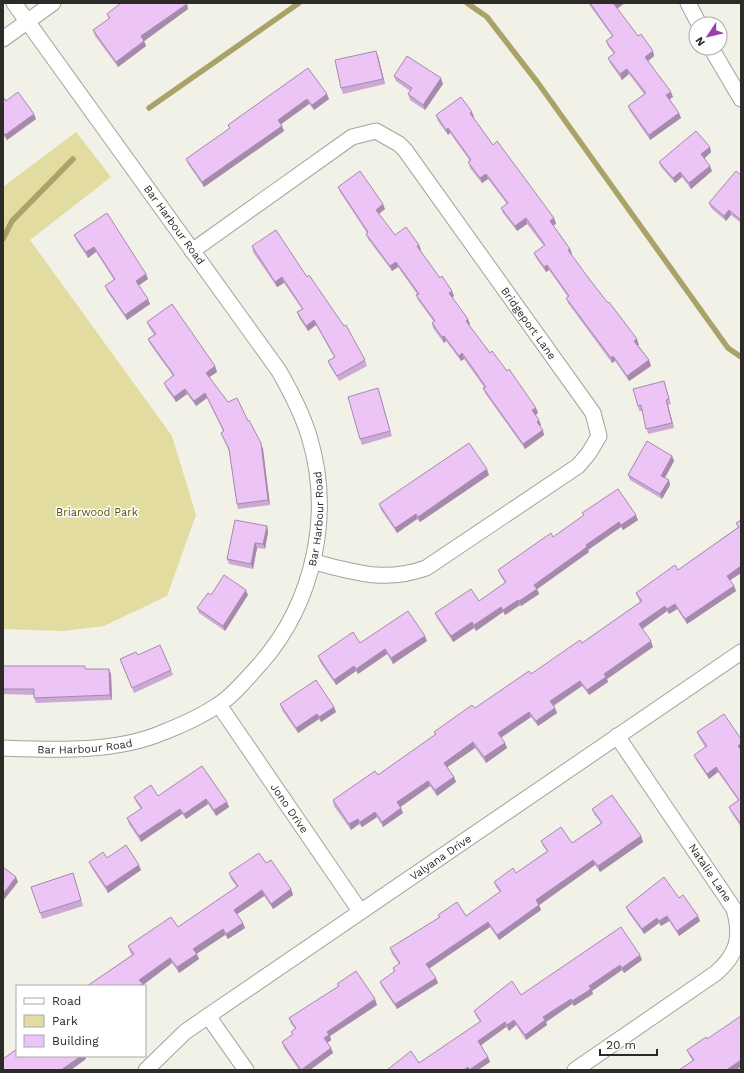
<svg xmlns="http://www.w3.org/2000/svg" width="744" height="1073" font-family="'Work Sans',sans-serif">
<rect width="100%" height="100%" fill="#f2f1e8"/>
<path fill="#e3dca1" d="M 76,132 L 111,177 L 30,240 L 172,436 L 196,515 L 167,596 L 104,626 L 63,631 L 3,629 L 3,187 Z"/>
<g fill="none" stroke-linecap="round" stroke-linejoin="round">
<path stroke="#aaa369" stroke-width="5.5" d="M 467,3 L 487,17 L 538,83 L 728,348 L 741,357
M 149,108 L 299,3
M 3,239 L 12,221 L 73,159"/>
<g stroke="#a4a39b" stroke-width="17">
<g id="street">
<path d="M 688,3 L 699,24"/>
<path d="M 3,39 L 53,3"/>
<path d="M 711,48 L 741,99"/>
<path id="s1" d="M 192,251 L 352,137 L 376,131 L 399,144 L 405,150 L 593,413 L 599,436 L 589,453 L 578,466 L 426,568 C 384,583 355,572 314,562"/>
<path id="s2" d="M 219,705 L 360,911"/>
<path id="s3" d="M 3,748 C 54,750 116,753 164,732 C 182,725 202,716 218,705 C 234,695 248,677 261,663 C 314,602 333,514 309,436 C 302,413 291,392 279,371 L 14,3"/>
<path d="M 208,1016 L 246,1070"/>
<path id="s4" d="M 146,1070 L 185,1032 L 208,1016 L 741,652"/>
<path d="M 575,1070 L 716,973 C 738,954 742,936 734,909 L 617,736"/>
</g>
</g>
<use href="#street" stroke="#fff" stroke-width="15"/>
</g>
<path fill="#cba9d4" d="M 588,3 L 625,3 L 617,9 L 638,36 L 653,51 L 654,56 L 648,61 L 673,97 L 670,99 L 681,118 L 650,140 L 630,111 L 628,106 L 644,94 L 629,74 L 622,80 L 610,63 L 608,58 L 614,54 L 608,46 L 606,41 L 612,36 Z
M 187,4 L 188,9 L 144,41 L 146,46 L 118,67 L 95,36 L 93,30 L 109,19 L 107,14 Z
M 378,56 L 385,84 L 343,94 L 341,88 Z
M 308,68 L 329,99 L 314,110 L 309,104 L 281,124 L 284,131 L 204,187 L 188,164 L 186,159 L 230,129 L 228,125 Z
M 394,76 L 443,84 L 425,110 L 410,100 L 408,94 L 410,91 L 396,81 Z
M 3,97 L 6,101 L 36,119 L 7,140 L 3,135 Z
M 436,115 L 474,117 L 473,117 L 493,145 L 554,218 L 556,224 L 553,225 L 570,249 L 572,254 L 571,255 L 639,345 L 638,345 L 649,360 L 651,366 L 629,381 L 615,361 L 612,363 L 568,303 L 566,298 L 568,297 L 549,270 L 546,272 L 536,258 L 534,253 L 544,246 L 527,224 L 517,231 L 503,213 L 501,208 L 507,204 L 488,179 L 482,183 L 470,168 L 468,162 L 470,161 L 450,133 L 448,135 L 438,121 Z
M 710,147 L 711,152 L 704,158 L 712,171 L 691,189 L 682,177 L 675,183 L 661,167 L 659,162 Z
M 741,175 L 741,223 L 731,215 L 726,221 L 711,208 L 709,203 Z
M 338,187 L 385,209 L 379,214 L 395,235 L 419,245 L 421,250 L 420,251 L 454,296 L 452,298 L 470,324 L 469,325 L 490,353 L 507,371 L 536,408 L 538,413 L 536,415 L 541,425 L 540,426 L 544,435 L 525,449 L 485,393 L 483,388 L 484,387 L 464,359 L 461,361 L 446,341 L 444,343 L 433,328 L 432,323 L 434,322 L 418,300 L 416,295 L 417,294 L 398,267 L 392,271 L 368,239 L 366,234 L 367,233 L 340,192 Z
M 74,235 L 146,274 L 148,279 L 139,285 L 150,304 L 127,320 L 107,291 L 105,286 L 114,280 L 96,252 L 88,258 L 76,240 Z
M 252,246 L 307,277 L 365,360 L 367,366 L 339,381 L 330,366 L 328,361 L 334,357 L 316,325 L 308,331 L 299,318 L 297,312 L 302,309 L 284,283 L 277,287 L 253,252 Z
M 147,322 L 215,366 L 217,372 L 209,377 L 228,402 L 248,421 L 263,449 L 270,505 L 238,509 L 237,504 L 229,451 L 221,433 L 223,431 L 207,398 L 196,406 L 187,394 L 176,402 L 166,388 L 164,383 L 173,376 L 150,344 L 148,339 L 154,335 L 149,327 Z
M 664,381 L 671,404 L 668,405 L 674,428 L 648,434 L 642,411 L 639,411 L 638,406 Z
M 378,388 L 392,436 L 362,445 L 360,439 Z
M 672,456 L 674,461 L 665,478 L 669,480 L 670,485 L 662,499 L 630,480 L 628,475 Z
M 489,475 L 420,522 L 417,519 L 397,533 L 381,510 L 379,504 Z
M 582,513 L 638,520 L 623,530 L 621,527 L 588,550 L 589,552 L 537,589 L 539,594 L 521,606 L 520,605 L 505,615 L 503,612 L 476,631 L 474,628 L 453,642 L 437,618 L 435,613 L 479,601 L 505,583 L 500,575 L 498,570 L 553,537 L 584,516 Z
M 741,520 L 741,573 L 730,580 L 734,586 L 736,591 L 687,624 L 677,609 L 669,614 L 667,611 L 642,629 L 653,647 L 607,679 L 608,682 L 589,695 L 582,686 L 554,706 L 557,713 L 538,726 L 531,717 L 501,738 L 505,743 L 507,748 L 486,763 L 475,748 L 447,767 L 454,777 L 456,782 L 437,796 L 430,786 L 400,807 L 403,813 L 383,827 L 377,817 L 362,827 L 359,824 L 351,830 L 334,806 L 333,800 L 378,775 L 435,735 L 434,732 L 475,708 L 582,643 L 640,602 L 638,598 L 636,593 L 678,570 L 738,527 L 736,523 Z
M 267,526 L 268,532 L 265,549 L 257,548 L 253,569 L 229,564 L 227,559 Z
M 211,595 L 248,595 L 225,631 L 199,613 L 197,608 Z
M 427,641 L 393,664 L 387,654 L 358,674 L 356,671 L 336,685 L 320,662 L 318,656 L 360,643 Z
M 138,655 L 171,670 L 173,675 L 134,693 L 120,659 Z
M 3,666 L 86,669 L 111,674 L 112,700 L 36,703 L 34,698 L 34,695 L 3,694 Z
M 280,704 L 334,707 L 336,712 L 321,722 L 319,719 L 298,733 L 282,710 Z
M 697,732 L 741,750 L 741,827 L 731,812 L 729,807 L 738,800 L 718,772 L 709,779 L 696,760 L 694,755 L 705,747 L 699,737 Z
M 202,766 L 227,802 L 229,807 L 216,816 L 208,804 L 186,819 L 182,814 L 141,842 L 129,824 L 127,818 L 141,809 L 136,802 L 134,797 L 158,796 Z
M 592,809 L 641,836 L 643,842 L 600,872 L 595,865 L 539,905 L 541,910 L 499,940 L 490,927 L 429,969 L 438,983 L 397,1009 L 382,987 L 380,982 L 394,972 L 393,968 L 399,964 L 392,954 L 390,948 L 439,918 L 438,915 L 466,916 L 500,892 L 496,887 L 494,882 L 516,873 L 547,851 L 543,846 L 541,841 L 572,843 L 601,823 L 594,814 Z
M 107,858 L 141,870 L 108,893 L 91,867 L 89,862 Z
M 266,863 L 291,889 L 293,895 L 273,909 L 264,896 L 237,914 L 245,928 L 228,939 L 225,935 L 196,954 L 199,959 L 179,973 L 172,963 L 143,985 L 87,986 L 132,955 L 130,952 L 128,946 L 178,927 L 237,887 L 231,879 L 229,873 Z
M 73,873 L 83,906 L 42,919 L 31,887 Z
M 679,898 L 698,916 L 700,921 L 679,936 L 669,921 L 661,926 L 659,923 L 644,934 L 628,912 L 626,907 Z
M 642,960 L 624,973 L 622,970 L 592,991 L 593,994 L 574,1006 L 572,1004 L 546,1022 L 547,1025 L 526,1040 L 516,1025 L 509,1031 L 506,1027 L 481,1045 L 488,1057 L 490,1062 L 478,1070 L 387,1070 L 419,1063 L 480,1022 L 476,1016 L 474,1011 L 521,995 Z
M 337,984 L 377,1005 L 330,1036 L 331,1040 L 327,1043 L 331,1048 L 333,1053 L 310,1070 L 299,1070 L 284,1048 L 282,1042 L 293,1035 L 291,1032 L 295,1029 L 291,1024 L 289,1018 L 338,987 Z
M 707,1039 L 736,1070 L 693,1061 L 689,1055 L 687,1050 Z"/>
<path fill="#a58aac" d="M 616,3 L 625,3 L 616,9 L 614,4 Z
M 187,4 L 188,9 L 143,42 L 141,36 Z
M 144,41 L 146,46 L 118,67 L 116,62 Z
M 376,51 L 378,56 L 385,84 L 383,79 Z
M 653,51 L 654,56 L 647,62 L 645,57 Z
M 627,69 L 629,74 L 622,80 L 620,74 Z
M 441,78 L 443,84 L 425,110 L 423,105 Z
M 671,92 L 673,97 L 668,100 L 666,95 Z
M 327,94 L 329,99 L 314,110 L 312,105 Z
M 307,99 L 309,104 L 280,125 L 278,120 Z
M 472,112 L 474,117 L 472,118 L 470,113 Z
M 679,113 L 681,118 L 650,140 L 649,135 Z
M 34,114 L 36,119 L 7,140 L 5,135 Z
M 282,126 L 284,131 L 204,187 L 202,182 Z
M 448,128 L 450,133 L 448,135 L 446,130 Z
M 710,147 L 711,152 L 703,160 L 701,154 Z
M 710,166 L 712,171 L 691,189 L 689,183 Z
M 680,172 L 682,177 L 675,183 L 673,178 Z
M 486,174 L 488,179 L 482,183 L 480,178 Z
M 383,204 L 385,209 L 377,215 L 376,210 Z
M 729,210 L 731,215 L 726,221 L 724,216 Z
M 526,218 L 527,224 L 517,231 L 515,226 Z
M 554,218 L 556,224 L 552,226 L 550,221 Z
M 419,245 L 421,250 L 418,252 L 417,246 Z
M 94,247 L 96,252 L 88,258 L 86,252 Z
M 570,249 L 572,254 L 570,255 L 568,250 Z
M 396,262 L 398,267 L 392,271 L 390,266 Z
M 547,265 L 549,270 L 546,272 L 544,267 Z
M 146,274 L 148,279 L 138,286 L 136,281 Z
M 282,277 L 284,283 L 277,287 L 275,282 Z
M 452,291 L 454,296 L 451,298 L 449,293 Z
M 148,299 L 150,304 L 127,320 L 125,315 Z
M 468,319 L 470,324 L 468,326 L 466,321 Z
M 314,320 L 316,325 L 308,331 L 306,326 Z
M 444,336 L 446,341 L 444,343 L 442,337 Z
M 637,339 L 639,345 L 636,346 L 634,341 Z
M 462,353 L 464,359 L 461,361 L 459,356 Z
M 613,356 L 615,361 L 612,363 L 611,358 Z
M 649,360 L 651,366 L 629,381 L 627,376 Z
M 215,366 L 217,372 L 208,378 L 206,373 Z
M 185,389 L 187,394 L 176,402 L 174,397 Z
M 205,393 L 207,398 L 196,406 L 194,401 Z
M 666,400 L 668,405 L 674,428 L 672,423 Z
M 536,408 L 538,413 L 534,415 L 532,410 Z
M 539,420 L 541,425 L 538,427 L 537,422 Z
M 543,430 L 544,435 L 525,449 L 523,444 Z
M 261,443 L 263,449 L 270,505 L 268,500 Z
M 672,456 L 674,461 L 663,481 L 661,476 Z
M 487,469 L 489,475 L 420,522 L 418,517 Z
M 669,480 L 670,485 L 662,499 L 660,494 Z
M 416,514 L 417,519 L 397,533 L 395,528 Z
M 636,515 L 638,520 L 623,530 L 621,525 Z
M 619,522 L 621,527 L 588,550 L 589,552 L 536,590 L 534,585 L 586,545 Z
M 267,526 L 268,532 L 265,549 L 263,544 Z
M 255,543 L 257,548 L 253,569 L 251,564 Z
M 741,566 L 741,573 L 729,581 L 727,576 Z
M 734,586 L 736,591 L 687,624 L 685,619 Z
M 537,589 L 539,594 L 521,606 L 519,601 Z
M 246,590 L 248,595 L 225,631 L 223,626 Z
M 518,600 L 520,605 L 505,615 L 503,610 Z
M 675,604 L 677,609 L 669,614 L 667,609 Z
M 665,606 L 667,611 L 641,630 L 639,624 Z
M 501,607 L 503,612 L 476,631 L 474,625 Z
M 472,622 L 474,628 L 453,642 L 451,636 Z
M 425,636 L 427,641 L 393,664 L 391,658 Z
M 651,641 L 653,647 L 607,679 L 608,682 L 589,695 L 587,690 L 604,674 Z
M 385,649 L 387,654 L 358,674 L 356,669 Z
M 354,666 L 356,671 L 336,685 L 334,680 Z
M 109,669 L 111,674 L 112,700 L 110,695 Z
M 580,681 L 582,686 L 552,706 L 550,701 Z
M 334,707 L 336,712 L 321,722 L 319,717 Z
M 555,708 L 557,713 L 538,726 L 536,721 Z
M 529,712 L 531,717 L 500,738 L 498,733 Z
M 317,714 L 319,719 L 298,733 L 296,728 Z
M 473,742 L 475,748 L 446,768 L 444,763 Z
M 505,743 L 507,748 L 486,763 L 484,757 Z
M 741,743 L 741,750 L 738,746 Z
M 716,767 L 718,772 L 709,779 L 707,774 Z
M 454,777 L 456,782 L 437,796 L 435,790 Z
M 428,781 L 430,786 L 399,808 L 397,802 Z
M 206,799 L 208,804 L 186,819 L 184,814 Z
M 227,802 L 229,807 L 216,816 L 214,810 Z
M 401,808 L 403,813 L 383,827 L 382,822 Z
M 180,809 L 182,814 L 141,842 L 139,836 Z
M 375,812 L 377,817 L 362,827 L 360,822 Z
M 358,819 L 359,824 L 351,830 L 349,824 Z
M 641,836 L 643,842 L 600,872 L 598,866 Z
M 593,860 L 595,865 L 538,906 L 536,900 Z
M 139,865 L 141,870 L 108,893 L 106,887 Z
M 16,877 L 18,882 L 3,901 L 3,894 Z
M 291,889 L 293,895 L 273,909 L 271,904 Z
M 262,890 L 264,896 L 236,915 L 234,910 Z
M 539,905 L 541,910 L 499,940 L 497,935 Z
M 667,916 L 669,921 L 661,926 L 659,921 Z
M 698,916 L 700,921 L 679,936 L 677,931 Z
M 657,918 L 659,923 L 644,934 L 642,929 Z
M 488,922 L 490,927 L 428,969 L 426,964 Z
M 243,923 L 245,928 L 228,939 L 226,934 Z
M 223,929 L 225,935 L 195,955 L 193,949 Z
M 197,954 L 199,959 L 179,973 L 177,967 Z
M 640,955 L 642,960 L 624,973 L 622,968 Z
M 170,958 L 172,963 L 143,985 L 143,986 L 140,986 L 139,980 Z
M 620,965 L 622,970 L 592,991 L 593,994 L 574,1006 L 572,1001 L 589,986 Z
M 436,978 L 438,983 L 397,1009 L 395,1004 Z
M 375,999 L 377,1005 L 330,1036 L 331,1040 L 326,1044 L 324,1038 L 327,1032 Z
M 571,999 L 572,1004 L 546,1022 L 547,1025 L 526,1040 L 525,1035 L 543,1017 Z
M 514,1020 L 516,1025 L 509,1031 L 507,1025 Z
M 505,1022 L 506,1027 L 480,1046 L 478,1041 Z
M 331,1048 L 333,1053 L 310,1070 L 301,1070 Z
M 81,1056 L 85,1056 L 86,1059 L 71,1070 L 61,1070 Z
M 488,1057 L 490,1062 L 478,1070 L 470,1070 Z
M 741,1060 L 741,1067 L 736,1070 L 728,1070 L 728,1069 Z
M 468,1067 L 469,1070 L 464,1070 Z"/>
<path fill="#ecc5f6" stroke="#a58aac" d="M 121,3 L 186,3 L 187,4 L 141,36 L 144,41 L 116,62 L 93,30 L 110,18 L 107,14 Z
M 590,3 L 616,3 L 614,4 L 638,36 L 641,34 L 653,51 L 645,57 L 671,92 L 666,95 L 679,113 L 649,135 L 628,106 L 646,93 L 627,69 L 620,74 L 608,58 L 615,53 L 606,41 L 613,36 Z
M 376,51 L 383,79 L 341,88 L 335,60 Z
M 407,56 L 441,78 L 423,105 L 408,94 L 412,88 L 394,76 Z
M 308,68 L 327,94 L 312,105 L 307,99 L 278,120 L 282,126 L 202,182 L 186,159 L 230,128 L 228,125 Z
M 18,92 L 34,114 L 5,135 L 3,132 L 3,97 L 6,101 Z
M 461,97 L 472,112 L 470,113 L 493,145 L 497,141 L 554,218 L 550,221 L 570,249 L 568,250 L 590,280 L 608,303 L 609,302 L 637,339 L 634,341 L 649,360 L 627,376 L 613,356 L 611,358 L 566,298 L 569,296 L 547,265 L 544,267 L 534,253 L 545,245 L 526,218 L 515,226 L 501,208 L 508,203 L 486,174 L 480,178 L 468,162 L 471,160 L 448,128 L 446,130 L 436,115 Z
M 696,131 L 710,147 L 701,154 L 710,166 L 689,183 L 680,172 L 673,178 L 659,162 Z
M 360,171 L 383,204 L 376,210 L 395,235 L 406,227 L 419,245 L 417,246 L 440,278 L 442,276 L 452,291 L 449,293 L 468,319 L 466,321 L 490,353 L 492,351 L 507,371 L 509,369 L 536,408 L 532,410 L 539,420 L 537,422 L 543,430 L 523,444 L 483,388 L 486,387 L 462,353 L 459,356 L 444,336 L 442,337 L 432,323 L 435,321 L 416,295 L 419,294 L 396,262 L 390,266 L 366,234 L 368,232 L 338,187 Z
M 736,171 L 741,175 L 741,220 L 729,210 L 724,216 L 709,203 Z
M 107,213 L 146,274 L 136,281 L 148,299 L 125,315 L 105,286 L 115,279 L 94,247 L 86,252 L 74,235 Z
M 276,230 L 307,277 L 309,275 L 344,326 L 346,325 L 365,360 L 337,376 L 328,361 L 335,357 L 314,320 L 306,326 L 297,312 L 303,309 L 282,277 L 275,282 L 252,246 Z
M 172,304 L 215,366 L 206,373 L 228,402 L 237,398 L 248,421 L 249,420 L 261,443 L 268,500 L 237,504 L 229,449 L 221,433 L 224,431 L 205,393 L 194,401 L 185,389 L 174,397 L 164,383 L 174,375 L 148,339 L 156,334 L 147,322 Z
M 664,381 L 669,399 L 666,400 L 672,423 L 646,429 L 641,405 L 638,406 L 633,389 Z
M 378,388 L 390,431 L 360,439 L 348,397 Z
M 647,441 L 672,456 L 661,476 L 669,480 L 660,494 L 628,475 Z
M 469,443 L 487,469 L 418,517 L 416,514 L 395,528 L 379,504 Z
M 618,489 L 636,515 L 621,525 L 619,522 L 586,545 L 587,547 L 534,585 L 537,589 L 519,601 L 518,600 L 503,610 L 501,607 L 474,625 L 472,622 L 451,636 L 435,613 L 471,589 L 479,601 L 506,582 L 498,570 L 551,533 L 553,537 L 584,515 L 582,513 Z
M 235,520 L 267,526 L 263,544 L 255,543 L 251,564 L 227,559 Z
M 741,520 L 741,566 L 727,576 L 734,586 L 685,619 L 675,604 L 667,609 L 665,606 L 639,624 L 651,641 L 604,674 L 606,677 L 587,690 L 580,681 L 550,701 L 555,708 L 536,721 L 529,712 L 498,733 L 505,743 L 484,757 L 473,742 L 444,763 L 454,777 L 435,790 L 428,781 L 397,802 L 401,808 L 382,822 L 375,812 L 360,822 L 358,819 L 349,824 L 333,800 L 375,771 L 378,775 L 436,734 L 434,732 L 472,705 L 475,708 L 529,671 L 531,674 L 580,640 L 582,643 L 642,601 L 636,593 L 675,565 L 678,570 L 739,527 L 736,523 Z
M 224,575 L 246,590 L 223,626 L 197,608 L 208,593 L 211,595 Z
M 408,611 L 425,636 L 391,658 L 385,649 L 356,669 L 354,666 L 334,680 L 318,656 L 353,632 L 360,643 Z
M 160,645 L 171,670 L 132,688 L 120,659 L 136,652 L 138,655 Z
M 3,666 L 85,666 L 85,669 L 109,669 L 110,695 L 34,698 L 34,689 L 3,689 Z
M 316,680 L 334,707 L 319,717 L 317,714 L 296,728 L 280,704 Z
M 724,714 L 741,739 L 741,743 L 738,746 L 741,750 L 741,824 L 729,807 L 739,800 L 716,767 L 707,774 L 694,755 L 707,746 L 697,732 Z
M 202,766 L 227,802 L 214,810 L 206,799 L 184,814 L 180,809 L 139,836 L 127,818 L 142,808 L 134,797 L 151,785 L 158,796 Z
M 612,795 L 641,836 L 598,866 L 593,860 L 536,900 L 539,905 L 497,935 L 488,922 L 426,964 L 436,978 L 395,1004 L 380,982 L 395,971 L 393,968 L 400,963 L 390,948 L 440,917 L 438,915 L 457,902 L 466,916 L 501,891 L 494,882 L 513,868 L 516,873 L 548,851 L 541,841 L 561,827 L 572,843 L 602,823 L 592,809 Z
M 126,845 L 139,865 L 106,887 L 89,862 L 103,852 L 107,858 Z
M 259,853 L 266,863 L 271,860 L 291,889 L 271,904 L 262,890 L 234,910 L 243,923 L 226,934 L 223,929 L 193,949 L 197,954 L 177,967 L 170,958 L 139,980 L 143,984 L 140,986 L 87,986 L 134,954 L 128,946 L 171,917 L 178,927 L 238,886 L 229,873 Z
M 3,867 L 16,877 L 3,894 Z
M 73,873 L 81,900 L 40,913 L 31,887 Z
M 664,877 L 679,898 L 683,895 L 698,916 L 677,931 L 667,916 L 659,921 L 657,918 L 642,929 L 626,907 Z
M 621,927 L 640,955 L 622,968 L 620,965 L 589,986 L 591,989 L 572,1001 L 571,999 L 543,1017 L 545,1020 L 525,1035 L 514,1020 L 507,1025 L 505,1022 L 478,1041 L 488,1057 L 469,1070 L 468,1067 L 464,1070 L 387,1070 L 411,1051 L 419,1063 L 481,1021 L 474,1011 L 512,981 L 521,995 Z
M 356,971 L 375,999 L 327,1032 L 329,1035 L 324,1038 L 331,1048 L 301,1070 L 282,1042 L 293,1034 L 291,1032 L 296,1028 L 289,1018 L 339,986 L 337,984 Z
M 741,1016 L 741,1060 L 728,1069 L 729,1070 L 679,1070 L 694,1060 L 687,1050 L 706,1037 L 707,1039 Z
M 17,1049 L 17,1056 L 81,1056 L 61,1070 L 3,1070 L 3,1059 Z"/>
<g text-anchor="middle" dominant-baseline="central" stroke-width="3" stroke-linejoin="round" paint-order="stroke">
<g font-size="11" fill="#2c2b28" stroke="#fff">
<text transform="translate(174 225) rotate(54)">Bar Harbour Road</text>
<text stroke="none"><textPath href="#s1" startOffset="469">Bridgeport Lane</textPath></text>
<text stroke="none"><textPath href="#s3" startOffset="442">Bar Harbour Road</textPath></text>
<text stroke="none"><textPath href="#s3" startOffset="82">Bar Harbour Road</textPath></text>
<text stroke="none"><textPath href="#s2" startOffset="125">Jono Drive</textPath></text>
<text stroke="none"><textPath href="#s4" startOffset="364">Valyana Drive</textPath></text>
<text transform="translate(710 873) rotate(56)">Natalie Lane</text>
</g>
<g font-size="11" fill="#595106" stroke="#fff">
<text x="97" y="512">Briarwood Park</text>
</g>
</g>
<rect width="744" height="1073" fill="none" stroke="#2c2b28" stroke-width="8"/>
<rect x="16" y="985" width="130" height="72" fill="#ffffff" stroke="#abaaa9"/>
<rect x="24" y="998" width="20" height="6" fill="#ffffff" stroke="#abaaa9"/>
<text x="52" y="1005" font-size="12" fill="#2c2b28">Road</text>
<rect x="24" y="1015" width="20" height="12" fill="#e3dca1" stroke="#abaaa9"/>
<text x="52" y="1025" font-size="12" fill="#2c2b28">Park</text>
<rect x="24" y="1035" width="20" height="12" fill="#ecc5f6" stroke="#abaaa9"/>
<text x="52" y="1045" font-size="12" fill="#2c2b28">Building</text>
<g transform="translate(708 36) rotate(235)"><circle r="19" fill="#ffffff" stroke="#abaaa9"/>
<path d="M0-3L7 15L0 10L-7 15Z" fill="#9841ae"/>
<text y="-6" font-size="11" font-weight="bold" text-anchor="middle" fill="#2c2b28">N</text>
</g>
<path d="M600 1049v6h57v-6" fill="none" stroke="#2c2b28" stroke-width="2"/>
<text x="606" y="1049" font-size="12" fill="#2c2b28" stroke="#ffffff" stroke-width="3" paint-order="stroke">20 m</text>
</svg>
